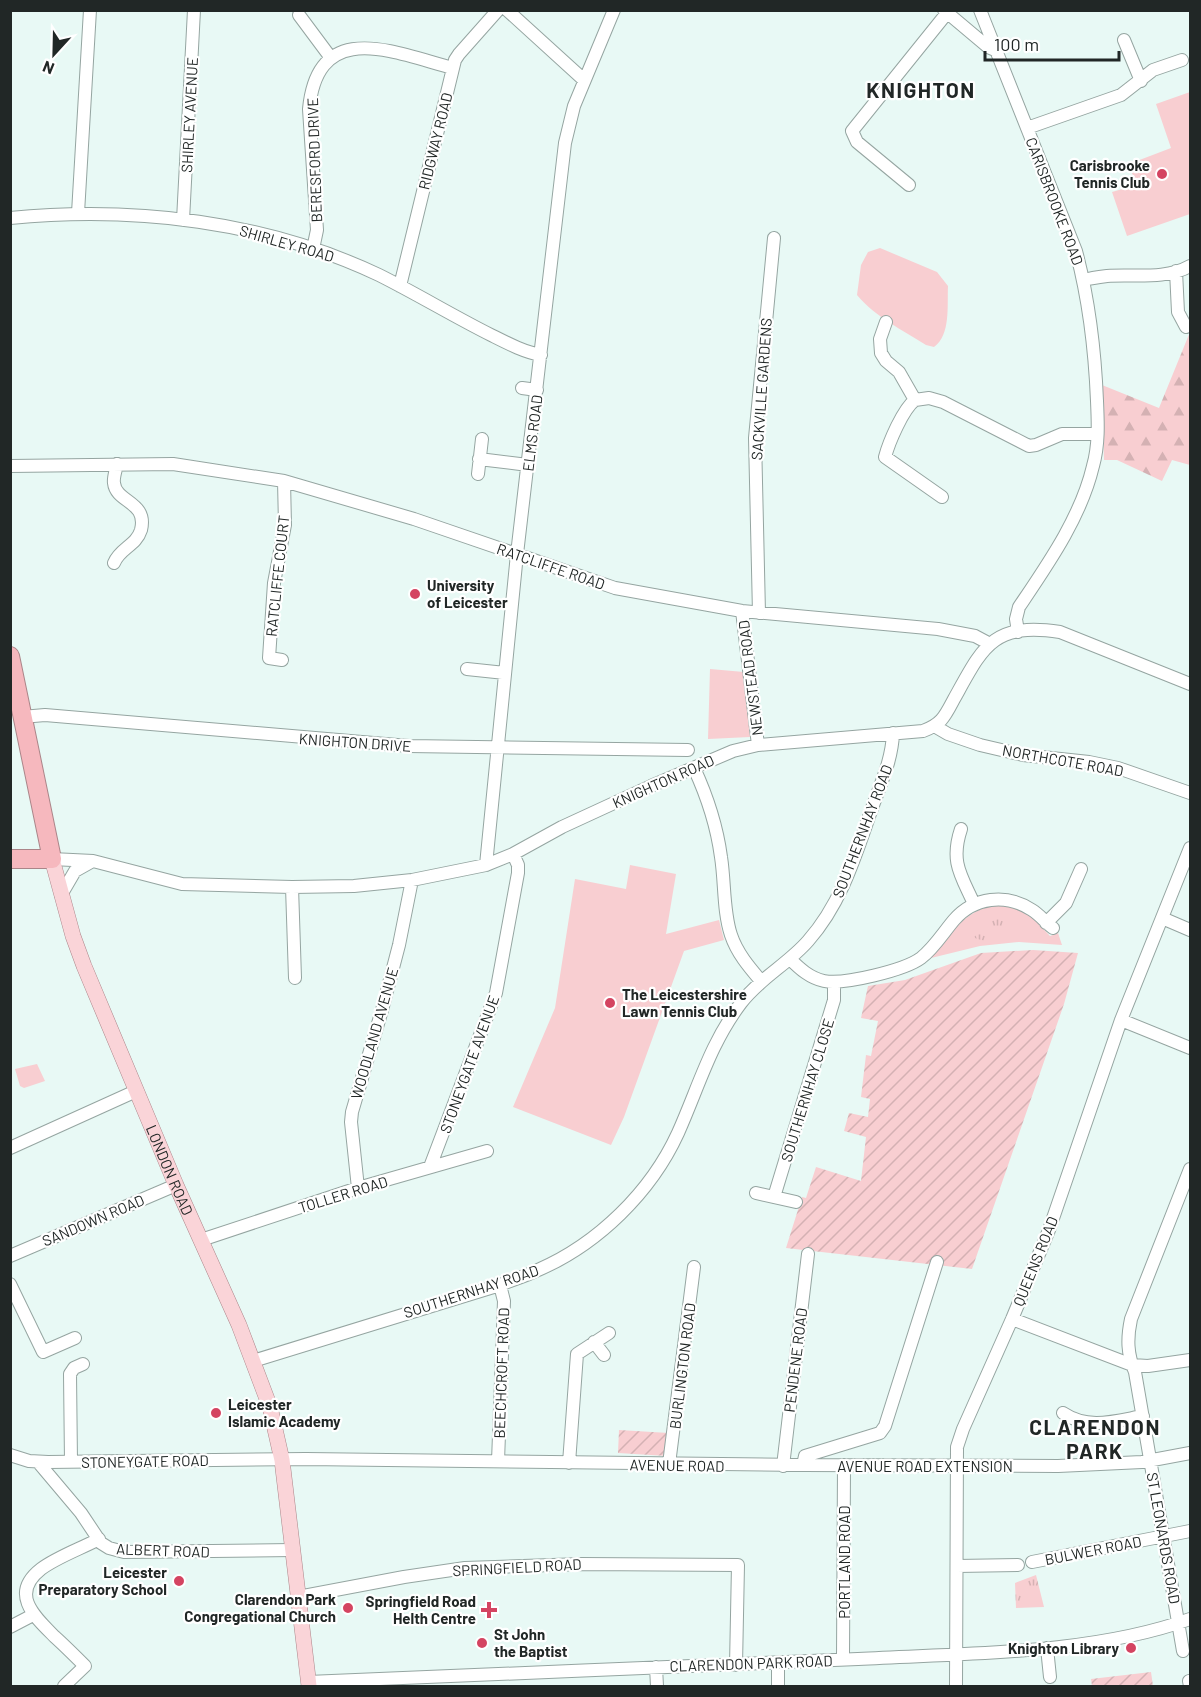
<svg xmlns="http://www.w3.org/2000/svg" width="1201" height="1697" font-family="Barlow,sans-serif">
<defs>
<pattern id="forest-firs" width="22" height="20" patternUnits="userSpaceOnUse" patternTransform="scale(1.5)"><rect width="22" height="20" fill="#f8ced1"/><path d="M5 1l3.5 6h-7zM16 11l3.5 6h-7z" fill="#d4b1b3"/></pattern>
<pattern id="park-tufts" width="24" height="20" patternUnits="userSpaceOnUse" patternTransform="scale(1.5)"><rect width="24" height="20" fill="#f8ced1"/><path d="M3 7l-1-3M5 7V3M7 7l1-3M15 17l-1-3M17 17v-4M19 17l1-3" fill="none" stroke="#d4b1b3"/></pattern>
<pattern id="garden-furrows" width="10" height="10" patternUnits="userSpaceOnUse" patternTransform="scale(1.5)"><rect width="10" height="10" fill="#f8ced1"/><path d="M-1 1l2-2M0 10L10 0M9 11l2-2" fill="none" stroke="#d4b1b3"/></pattern>
</defs>
<rect width="100%" height="100%" fill="#e8f9f5"/>
<path fill="#f8ced1" d="M 1190,92 L 1190,214 L 1127,236 L 1112,192 L 1136,185 L 1129,164 L 1171,148 L 1156,104 Z
M 880,248 L 937,272 L 948,286 C 947,305 951,335 934,347 L 926,345 C 903,330 875,317 857,295 L 861,265 L 868,252 Z
M 710,669 L 744,672 L 750,737 L 708,739 Z
M 630,865 L 676,874 L 666,934 L 719,920 L 724,940 L 684,951 L 624,1117 L 611,1145 L 513,1107 L 555,1008 L 575,879 L 626,889 Z
M 996,904 C 1026,906 1031,915 1050,936 L 1058,933 L 1062,945 L 1019,942 L 980,946 L 927,959 C 948,935 963,912 996,904 Z
M 37,1064 L 45,1081 L 24,1088 L 20,1086 L 15,1069 Z"/>
<path fill="url(#forest-firs)" d="M 1190,332 L 1190,465 L 1172,460 L 1162,481 L 1117,460 L 1104,460 L 1102,385 L 1159,408 Z"/>
<path fill="url(#park-tufts)" d="M 998,919 L 1013,926 C 1013,944 987,943 975,938 L 973,930 L 978,924 Z
M 1036,1575 L 1044,1607 L 1016,1608 L 1015,1583 Z"/>
<path fill="url(#garden-furrows)" d="M 1033,950 L 1078,953 L 1064,1004 L 972,1269 L 786,1248 L 802,1197 L 806,1198 L 816,1167 L 861,1181 L 866,1137 L 844,1131 L 849,1113 L 868,1117 L 870,1099 L 861,1097 L 866,1055 L 871,1056 L 878,1021 L 861,1018 L 868,986 L 905,980 L 981,953 Z
M 619,1430 L 669,1433 L 667,1456 L 618,1453 Z
M 1151,1672 L 1153,1686 L 1092,1686 L 1091,1679 Z"/>
<g fill="none" stroke-linecap="round" stroke-linejoin="round">
<g stroke="#95a5a1" stroke-width="14">
<path id="minor" d="M 507,10 L 584,80
M 944,10 L 988,47 L 995,50
M 980,10 L 1076,251 C 1089,300 1095,351 1097,401 C 1098,423 1099,445 1093,466 C 1081,517 1048,564 1019,607 L 1016,619 L 1018,632
M 299,15 L 331,58
M 1124,40 L 1141,81
M 1027,128 L 1121,95 L 1153,70 L 1182,60
M 909,185 L 857,142 L 852,131 L 947,13
M 78,213 L 90,10
M 10,218 C 135,206 265,221 379,275 C 417,294 453,316 491,335 C 507,343 524,352 541,355
M 183,220 L 194,10
M 313,249 L 317,230 L 309,109 C 318,17 395,53 453,68
M 1176,271 L 1178,312 L 1186,327
M 1084,280 C 1091,278 1099,277 1107,276 C 1134,274 1165,280 1190,266
M 400,286 L 455,60 L 459,54 L 498,10
M 886,322 L 880,339 L 881,353 L 886,361 L 899,372 L 915,400 L 929,398 L 943,402 L 1029,446 L 1036,445 L 1062,434 L 1097,434
M 522,388 L 537,390
M 915,400 C 903,409 889,442 885,457 L 942,497
M 479,459 L 528,465
M 10,466 L 173,464 L 284,481 L 414,519 L 615,588 L 742,611 L 938,629 L 975,636 L 990,644
M 478,474 L 482,439
M 114,563 C 120,548 136,546 141,530 C 148,501 116,503 114,483 C 113,478 116,470 117,464
M 742,611 L 758,745
M 759,613 L 755,438 L 774,238
M 282,660 L 269,658 L 274,583 L 285,525 L 284,481
M 467,669 L 505,673
M 22,717 L 45,715 L 409,746 L 688,750
M 936,727 L 948,734 L 980,745 L 1023,755 L 1089,762 L 1118,768 L 1190,793
M 694,768 C 707,796 717,827 721,857 C 725,882 723,911 731,935 C 737,953 749,967 761,981
M 961,829 C 950,862 961,875 974,904
M 52,859 L 93,861 L 182,884 L 292,887 L 354,886 L 412,880 L 486,865 L 513,854 L 562,827 L 651,786 L 733,751 L 758,745 L 923,731 C 942,724 945,716 954,699 C 983,647 992,622 1060,632 L 1190,684
M 486,865 L 517,554 L 565,143 L 574,106 L 614,10
M 292,887 L 295,978
M 61,895 L 75,871 L 91,862
M 1162,918 L 1190,930
M 1046,923 L 1066,903 L 1081,869
M 790,959 C 800,969 810,978 824,981 C 844,985 905,970 921,958 C 934,948 943,933 954,920 C 974,897 1006,893 1032,910 C 1040,915 1045,922 1053,928
M 1121,1020 L 1190,1048
M 10,1148 L 136,1091
M 430,1167 L 496,993 L 518,873 L 518,865 L 513,854
M 358,1188 L 351,1122 L 352,1112 L 382,1010 L 399,945 L 412,880
M 756,1193 L 796,1202
M 774,1197 L 834,1000 L 834,982
M 201,1240 L 358,1188 L 487,1151
M 10,1256 L 176,1185
M 10,1284 L 43,1352 L 75,1338
M 1012,1319 L 1132,1365 L 1148,1366 L 1190,1360
M 594,1342 L 604,1355
M 253,1361 L 500,1285 C 512,1280 526,1276 538,1270 C 598,1244 651,1192 678,1133 C 699,1086 710,1044 741,1003 C 760,978 788,964 808,941 C 841,904 855,857 871,811 C 880,785 892,761 893,733
M 1063,1413 C 1088,1430 1115,1421 1143,1416
M 10,1455 L 29,1461 L 48,1462 L 306,1459 L 803,1465 L 805,1456 L 880,1433 L 885,1426 L 937,1262
M 498,1461 L 504,1301 L 500,1285
M 38,1462 L 81,1513 L 101,1543 L 109,1548 L 124,1552 L 293,1550
M 71,1462 L 70,1374 L 74,1368 L 83,1364
M 569,1463 L 577,1354 L 609,1333
M 669,1464 L 694,1267
M 803,1465 L 1058,1466 L 1142,1462 L 1190,1453
M 783,1466 L 808,1254
M 1032,1562 L 1190,1531
M 957,1566 L 1018,1565
M 298,1597 L 404,1577 L 465,1568 L 582,1564 L 738,1565 L 736,1665
M 10,1627 L 33,1615
M 1047,1648 L 1050,1677
M 1183,1651 L 1135,1372 C 1127,1354 1127,1338 1131,1319 L 1190,1169
M 843,1659 L 844,1465
M 656,1667 L 657,1686
M 1189,1681 L 1190,1686
M 308,1682 C 491,1673 675,1668 858,1659 C 964,1653 1090,1655 1190,1619
M 64,1686 L 85,1666 C 75,1656 65,1646 55,1637 C 35,1617 9,1594 41,1569 C 57,1557 80,1549 99,1539
M 778,1686 L 778,1664
M 956,1686 L 957,1447 L 963,1429 L 1012,1319 L 1049,1230 L 1121,1020 L 1190,848"/>
</g>
<g stroke="#ab8589" stroke-width="16">
<g id="major">
<path id="s1" d="M 52,859 L 73,936 L 84,966 L 176,1185 L 239,1325 L 270,1407 L 282,1460 L 309,1686"/>
</g>
</g>
<g stroke="#ab8589" stroke-width="20">
<path id="highway" d="M 10,656 L 52,859 L 10,859"/>
</g>
<use href="#minor" stroke="#fff" stroke-width="12"/>
<use href="#major" stroke="#fad4d8" stroke-width="15"/>
<use href="#highway" stroke="#f6b8be" stroke-width="18"/>
</g>
<g fill="#d44461" stroke="#fff" stroke-width="2">
<circle cx="1162" cy="174" r="6"/>
<circle cx="415" cy="594" r="6"/>
<circle cx="610" cy="1003" r="6"/>
<circle cx="216" cy="1413" r="6"/>
<circle cx="179" cy="1581" r="6"/>
<circle cx="348" cy="1608" r="6"/>
<path d="M486 1601h6v6h6v6h-6v6h-6v-6h-6v-6h6z"/>
<circle cx="482" cy="1643" r="6"/>
<circle cx="1131" cy="1648" r="6"/>
</g>
<g text-anchor="middle" dominant-baseline="central" stroke-width="4.5" stroke-linejoin="round" paint-order="stroke">
<g font-size="15" fill="#212726" stroke="#fff">
<text transform="translate(189 115) rotate(-87)">SHIRLEY AVENUE</text>
<text transform="translate(435 141) rotate(-76)">RIDGWAY ROAD</text>
<text transform="translate(314 160) rotate(-92)">BERESFORD DRIVE</text>
<text transform="translate(1055 201) rotate(69)">CARISBROOKE ROAD</text>
<text transform="translate(287 243) rotate(16)">SHIRLEY ROAD</text>
<text transform="translate(761 389) rotate(-86)">SACKVILLE GARDENS</text>
<text transform="translate(532 433) rotate(-83)">ELMS ROAD</text>
<text transform="translate(551 566) rotate(19)">RATCLIFFE ROAD</text>
<text transform="translate(277 576) rotate(-84)">RATCLIFFE COURT</text>
<text transform="translate(750 678) rotate(-97)">NEWSTEAD ROAD</text>
<text transform="translate(355 742) rotate(4)">KNIGHTON DRIVE</text>
<text transform="translate(1063 760) rotate(10)">NORTHCOTE ROAD</text>
<text transform="translate(663 781) rotate(-24)">KNIGHTON ROAD</text>
<text transform="translate(862 831) rotate(-69)">SOUTHERNHAY ROAD</text>
<text transform="translate(374 1033) rotate(-74)">WOODLAND AVENUE</text>
<text transform="translate(469 1064) rotate(-70)">STONEYGATE AVENUE</text>
<text transform="translate(807 1090) rotate(-73)">SOUTHERNHAY CLOSE</text>
<text stroke="none"><textPath href="#s1" startOffset="333">LONDON ROAD</textPath></text>
<text transform="translate(343 1194) rotate(-17)">TOLLER ROAD</text>
<text transform="translate(93 1220) rotate(-23)">SANDOWN ROAD</text>
<text transform="translate(1035 1261) rotate(-68)">QUEENS ROAD</text>
<text transform="translate(471 1291) rotate(-18)">SOUTHERNHAY ROAD</text>
<text transform="translate(795 1360) rotate(-83)">PENDENE ROAD</text>
<text transform="translate(682 1366) rotate(-83)">BURLINGTON ROAD</text>
<text transform="translate(501 1373) rotate(-88)">BEECHCROFT ROAD</text>
<text transform="translate(145 1461) rotate(-1)">STONEYGATE ROAD</text>
<text transform="translate(677 1465) rotate(1)">AVENUE ROAD</text>
<text x="925" y="1466">AVENUE ROAD EXTENSION</text>
<text transform="translate(1164 1538) rotate(80)">ST LEONARDS ROAD</text>
<text transform="translate(163 1550) rotate(2)">ALBERT ROAD</text>
<text transform="translate(1093 1550) rotate(-11)">BULWER ROAD</text>
<text transform="translate(844 1562) rotate(-90)">PORTLAND ROAD</text>
<text transform="translate(517 1567) rotate(-3)">SPRINGFIELD ROAD</text>
<text transform="translate(751 1663) rotate(-2)">CLARENDON PARK ROAD</text>
</g>
<g font-size="15" font-weight="bold" fill="#212726" stroke="#fff" text-anchor="end">
<text x="1150" y="165">Carisbrooke<tspan x="1150" dy="17">Tennis Club</tspan></text>
<text x="427" y="585" text-anchor="start">University<tspan x="427" dy="17">of Leicester</tspan></text>
<text x="622" y="994" text-anchor="start">The Leicestershire<tspan x="622" dy="17">Lawn Tennis Club</tspan></text>
<text x="228" y="1404" text-anchor="start">Leicester<tspan x="228" dy="17">Islamic Academy</tspan></text>
<text x="167" y="1572">Leicester<tspan x="167" dy="17">Preparatory School</tspan></text>
<text x="336" y="1599">Clarendon Park<tspan x="336" dy="17">Congregational Church</tspan></text>
<text x="476" y="1601">Springfield Road<tspan x="476" dy="17">Helth Centre</tspan></text>
<text x="494" y="1634" text-anchor="start">St John<tspan x="494" dy="17">the Baptist</tspan></text>
<text x="1119" y="1648">Knighton Library</text>
</g>
<g font-size="21" font-weight="bold" letter-spacing="1.5" fill="#212726" stroke="#fff">
<text x="921" y="89">KNIGHTON</text>
<text x="1095" y="1426">CLARENDON<tspan x="1095" dy="24">PARK</tspan></text>
</g>
</g>
<rect width="1201" height="1697" fill="none" stroke="#212726" stroke-width="24"/>
<g transform="translate(54 54) rotate(202)" stroke="#ffffff" stroke-width="4.5" paint-order="stroke">
<path d="M0-4.5L10 22L0 15L-10 22Z" fill="#212726"/>
<text y="-9" font-size="16" font-weight="bold" text-anchor="middle" fill="#212726">N</text>
</g>
<path d="M985 51v9h134v-9" fill="none" stroke="#212726" stroke-width="3"/>
<text x="994" y="51" font-size="18" fill="#212726" stroke="#ffffff" stroke-width="4.5" paint-order="stroke">100 m</text>
</svg>
